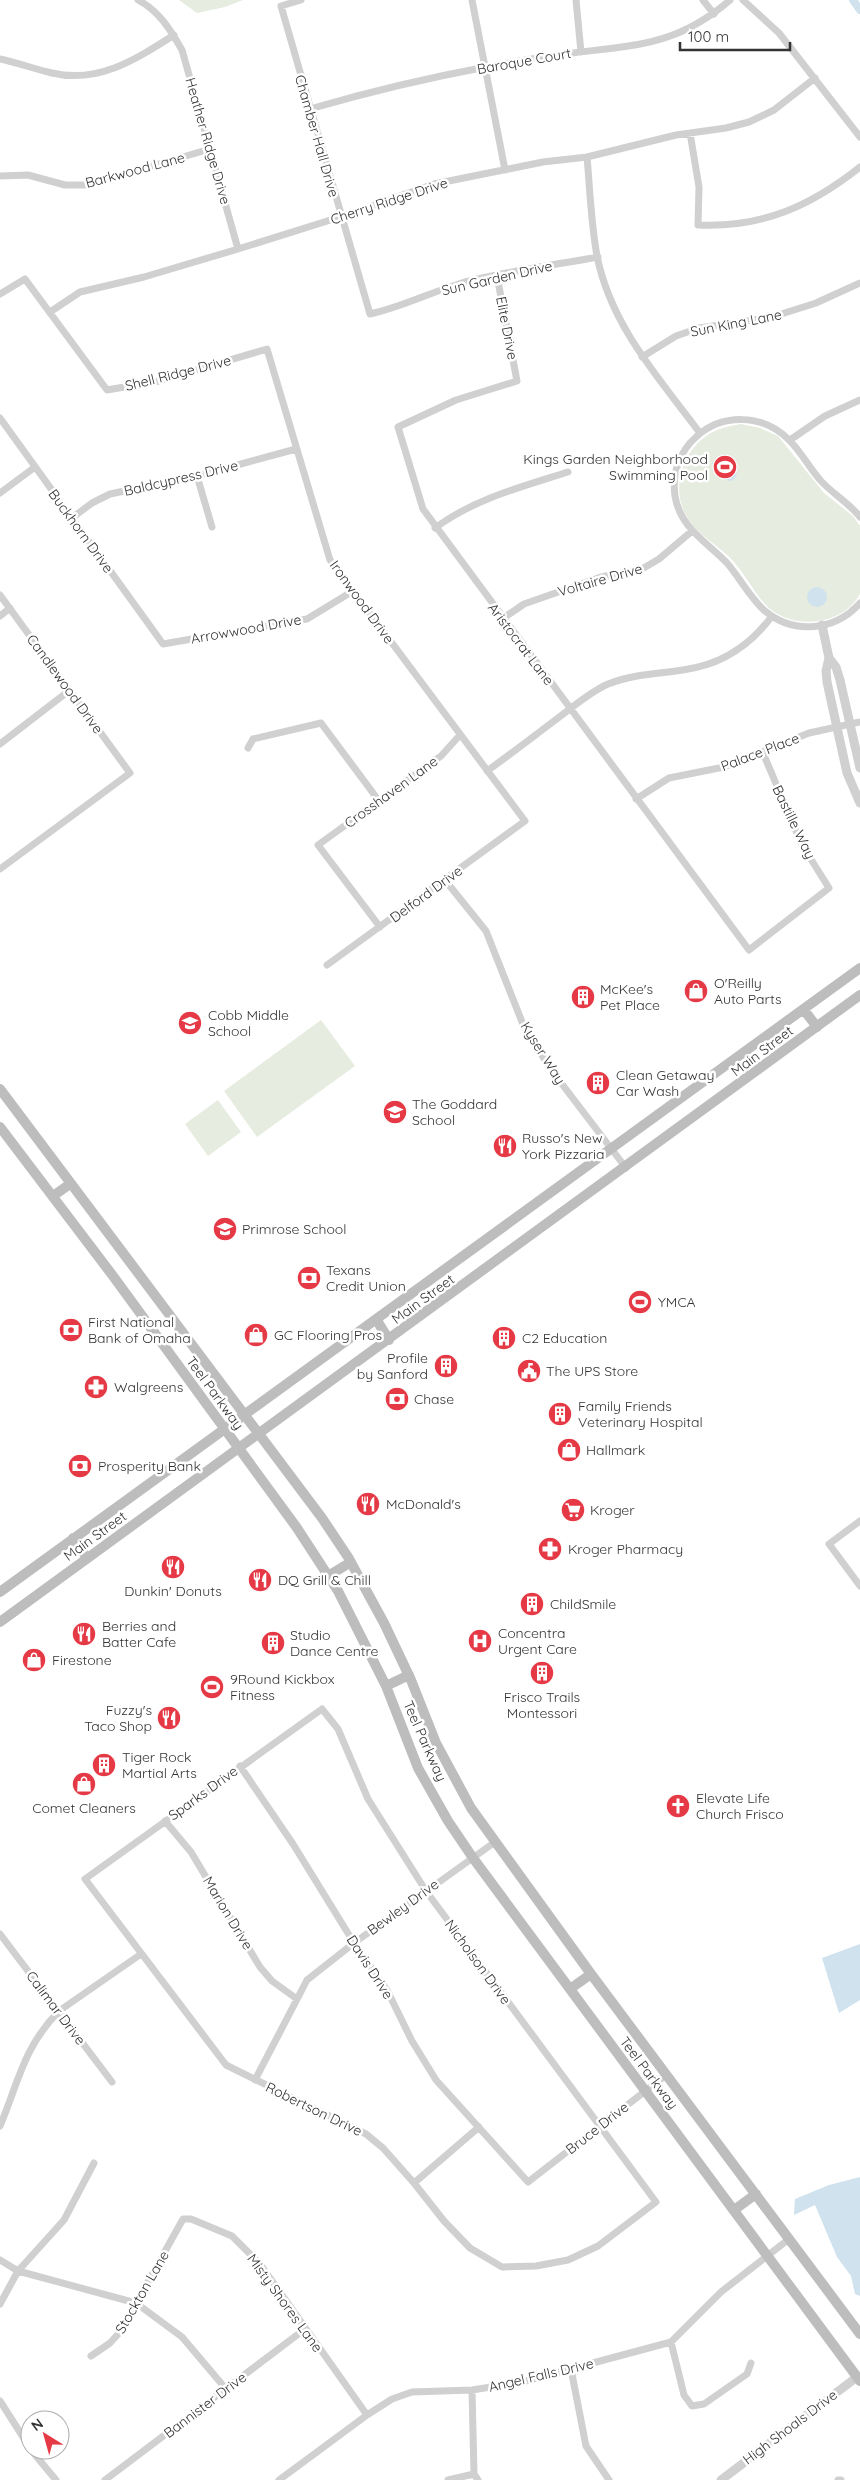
<svg xmlns="http://www.w3.org/2000/svg" width="860" height="2480" font-family="Quicksand,sans-serif">
<rect width="100%" height="100%" fill="#fff"/>
<path fill="#e6ecdf" d="M 179,0 L 243,0 L 225,7 L 197,13 Z
M 741,424 L 760,428 L 778,436 L 824,493 L 853,516 L 860,526 L 860,594 C 842,627 789,631 765,604 C 753,591 745,574 733,561 C 719,545 698,536 687,517 C 670,489 682,451 709,434 C 719,428 730,426 741,424 Z
M 321,1020 L 355,1066 L 257,1137 L 224,1091 Z
M 218,1100 L 241,1132 L 208,1156 L 185,1124 Z"/>
<path fill="#cfe2ee" d="M 724,453 L 737,471 L 736,477 L 732,481 L 725,480 L 712,463 L 722,460 Z
M807 597a10 10 0 1 1 20 0a10 10 0 1 1-20 0Z
M 860,1944 L 860,2000 L 839,2013 L 822,1958 Z
M 860,2177 L 860,2296 L 855,2294 L 851,2276 L 837,2257 L 815,2205 L 794,2215 L 795,2199 L 829,2185 Z"/>
<g fill="none" stroke-linecap="round" stroke-linejoin="round">
<path stroke="#cfe2ee" stroke-width="8" d="M 853,0 L 860,10"/>
<path stroke="#d0d0d0" stroke-width="7" d="M 138,0 C 159,11 170,29 182,50 L 238,249
M 301,0 L 281,6 L 370,314 C 403,307 433,291 465,282 C 508,271 554,265 598,257
M 472,0 L 505,170
M 576,0 L 581,52
M 703,0 L 714,14
M 743,0 L 779,33 L 860,137
M 0,59 C 18,63 35,69 52,73 C 99,84 136,59 174,35
M 310,109 C 368,92 427,78 486,67 C 515,62 544,56 572,53 C 637,45 678,45 730,0
M 690,133 L 699,187 L 698,225 C 762,228 811,206 860,167
M 587,157 C 590,190 591,224 597,256 C 611,326 659,378 700,433
M 0,176 L 28,175 L 65,185 L 87,185 L 210,149
M 497,276 L 517,381 L 456,400 L 398,427 L 423,509 L 749,950 L 829,888 L 802,845 L 763,753
M 0,294 L 25,279 L 107,390 L 159,381 L 267,349 L 330,560 L 525,821 L 327,965
M 50,312 L 80,292 L 144,277 L 238,249 L 340,217 L 434,184 L 543,162 L 587,157 L 676,135 L 726,128 L 749,122 L 774,110 L 815,78
M 642,357 L 676,336 L 699,328 L 772,317 L 816,303 L 860,283
M 0,418 L 163,644 L 307,619 L 353,591
M 790,440 L 825,416 L 860,400
M 197,476 L 212,527
M 0,493 L 35,467
M 860,517 C 849,503 833,494 821,481 C 809,468 801,451 788,439 C 763,414 722,413 696,437 C 679,452 672,474 675,496 C 680,528 707,542 727,563 C 740,578 750,598 765,611 C 794,635 835,631 860,603
M 72,518 L 92,503 L 110,494 L 197,476 L 296,449
M 435,528 C 474,499 521,487 568,472
M 0,595 L 130,773 L 0,869
M 0,616 L 10,608
M 502,619 L 524,604 L 601,577 L 642,569 L 659,559 L 692,531
M 0,744 L 70,690
M 248,748 L 253,739 L 321,723 L 379,801
M 487,771 C 511,754 534,736 558,718 C 574,706 590,692 608,684 C 633,674 658,674 683,670 C 721,665 750,646 772,616
M 636,799 L 669,778 L 724,767 L 809,733 L 860,722
M 445,880 L 486,931 L 524,1027 L 552,1071 L 626,1168
M 380,927 L 318,845 L 441,756 L 460,735
M 860,1521 L 829,1544 L 860,1586
M 322,1709 L 338,1729 L 368,1799 L 426,1891 L 656,2202 L 598,2246 L 568,2260 L 536,2266 L 502,2267 L 470,2248 L 444,2221 L 414,2183 L 383,2148 L 366,2134 L 226,2065 L 85,1879 Z
M 240,1766 L 293,1844 L 354,1943 L 387,1990 L 412,2041 L 436,2080 L 528,2182 L 666,2075
M 165,1821 L 191,1852 L 260,1967 L 272,1981 L 297,1999
M 0,1934 L 112,2082
M 255,2080 L 307,1980 L 354,1943 L 495,1842
M 0,2126 C 19,2081 23,2048 59,2011 L 141,1954
M 414,2183 L 479,2127
M 0,2260 L 18,2271 L 136,2303 L 182,2337 L 226,2389
M 0,2304 L 18,2271 L 64,2220 L 94,2163
M 671,2342 L 684,2395 L 692,2406 L 704,2404 L 747,2374 L 751,2363
M 91,2356 L 110,2343 L 120,2332 L 183,2219 L 191,2219 L 232,2236 L 260,2264 L 367,2415
M 571,2369 L 586,2446 L 609,2480
M 472,2390 L 474,2474 L 478,2480
M 0,2401 L 30,2448
M 31,2450 L 56,2480
M 105,2480 L 305,2329
M 279,2480 L 367,2415 L 392,2399 L 412,2392 L 472,2390 L 522,2382 L 671,2342 L 721,2292 L 789,2239
M 448,2480 L 474,2474
M 838,2480 L 841,2480"/>
<path stroke="#d0d0d0" stroke-width="9" d="M 822,625 L 829,658 L 826,671 L 827,682 L 847,773 L 860,803
M 829,658 L 836,667 L 840,680 L 860,768
M 721,2480 L 857,2377"/>
<path stroke="#bdbdbd" stroke-width="10" d="M 804,1010 L 817,1027
M 0,1089 L 322,1518 L 348,1557 L 384,1623 L 411,1680 L 436,1743 L 471,1808 L 591,1974 L 860,2334
M 0,1127 L 113,1276 L 297,1528 L 338,1591 L 386,1686 L 418,1768 L 448,1821 L 473,1858 L 860,2381
M 53,1196 L 70,1184
M 376,1319 L 389,1340
M 73,1538 L 87,1558
M 328,1576 L 351,1562
M 0,1592 L 860,968
M 0,1622 L 860,995
M 386,1686 L 409,1675
M 570,1989 L 591,1974
M 734,2210 L 756,2194"/>
</g>
<defs>
<g id="stadium-disc" transform="scale(1.25)"><circle r="9.5" fill="#e63946" stroke="#fff"/><path d="M0-5a6.5 5 0 1 0 0 10a6.5 5 0 1 0 0-10ZM-3.5-1.8h7v3.6h-7Z" fill="#fff"/></g>
<g id="shop-disc" transform="scale(1.25)"><circle r="9.5" fill="#e63946" stroke="#fff"/><path d="M-5-2.5h2.3a2.7 3.5 0 0 1 5.4 0H5L5.5 6h-11ZM-1.5-2.5h3a1.5 2.3 0 0 0-3 0Z" fill="#fff"/></g>
<g id="building-disc" transform="scale(1.25)"><circle r="9.5" fill="#e63946" stroke="#fff"/><path d="M-4-6H4V6H1V3H-1V6H-4ZM-2.5-4.3h1.7v1.8h-1.7ZM.8-4.3h1.7v1.8H.8ZM-2.5-1h1.7V.8h-1.7ZM.8-1h1.7V.8H.8Z" fill="#fff"/></g>
<g id="school-disc" transform="scale(1.25)"><circle r="9.5" fill="#e63946" stroke="#fff"/><path d="M0-5L7-2L0 1L-7-2ZM-4 1L0 2.5L4 1V4Q0 6-4 4Z" fill="#fff"/></g>
<g id="restaurant-disc" transform="scale(1.25)"><circle r="9.5" fill="#e63946" stroke="#fff"/><path d="M-5-6h1v4h1v-4h1v4h1v-4h1v5L-1.5 .5V6h-2V.5L-5-1ZM5-6V6H3V1.5H1.5Q1.5-4 5-6Z" fill="#fff"/></g>
<g id="bank-disc" transform="scale(1.25)"><circle r="9.5" fill="#e63946" stroke="#fff"/><path d="M-6-4H6V4H-6ZM0-2.3a2.3 2.3 0 1 0 0 4.6a2.3 2.3 0 1 0 0-4.6Z" fill="#fff"/></g>
<g id="civic-disc" transform="scale(1.25)"><circle r="9.5" fill="#e63946" stroke="#fff"/><path d="M-.6-6.5H3V-4.5H.6V-3L4-1V1h2V6H-6V1h2V-1L-.6-3ZM-1.2 2.5V6h2.4V2.5Z" fill="#fff"/></g>
<g id="pharmacy-disc" transform="scale(1.25)"><circle r="9.5" fill="#e63946" stroke="#fff"/><path d="M-2-6h4v4h4v4h-4v4h-4v-4h-4v-4h4Z" fill="#fff"/></g>
<g id="supermarket-disc" transform="scale(1.25)"><circle r="9.5" fill="#e63946" stroke="#fff"/><path d="M-6-5.5h2.5l.6 2H6L4.5 2H-2.5L-4.4-4H-6ZM-1.5 3.2a1.3 1.3 0 1 0 .1 0ZM3 3.2a1.3 1.3 0 1 0 .1 0Z" fill="#fff"/></g>
<g id="hospital-disc" transform="scale(1.25)"><circle r="9.5" fill="#e63946" stroke="#fff"/><path d="M-5-5h3v3.5h4V-5h3V5h-3V1.5h-4V5h-3Z" fill="#fff"/></g>
<g id="church-disc" transform="scale(1.25)"><circle r="9.5" fill="#e63946" stroke="#fff"/><path d="M-1.2-6h2.4v3.5h3.3v2.4h-3.3V6h-2.4V-.1h-3.3v-2.4h3.3Z" fill="#fff"/></g>
</defs>
<g fill-rule="evenodd">
<use href="#stadium-disc" x="725" y="467"/>
<use href="#shop-disc" x="696" y="991"/>
<use href="#building-disc" x="583" y="997"/>
<use href="#school-disc" x="190" y="1023"/>
<use href="#building-disc" x="598" y="1083"/>
<use href="#school-disc" x="395" y="1112"/>
<use href="#restaurant-disc" x="505" y="1146"/>
<use href="#school-disc" x="225" y="1229"/>
<use href="#bank-disc" x="309" y="1278"/>
<use href="#stadium-disc" x="640" y="1302"/>
<use href="#bank-disc" x="71" y="1330"/>
<use href="#shop-disc" x="256" y="1335"/>
<use href="#building-disc" x="504" y="1338"/>
<use href="#building-disc" x="446" y="1366"/>
<use href="#civic-disc" x="529" y="1371"/>
<use href="#pharmacy-disc" x="96" y="1387"/>
<use href="#bank-disc" x="397" y="1399"/>
<use href="#building-disc" x="560" y="1414"/>
<use href="#shop-disc" x="569" y="1450"/>
<use href="#bank-disc" x="80" y="1466"/>
<use href="#restaurant-disc" x="368" y="1504"/>
<use href="#supermarket-disc" x="573" y="1510"/>
<use href="#pharmacy-disc" x="550" y="1549"/>
<use href="#restaurant-disc" x="173" y="1567"/>
<use href="#restaurant-disc" x="260" y="1580"/>
<use href="#building-disc" x="532" y="1604"/>
<use href="#restaurant-disc" x="84" y="1634"/>
<use href="#hospital-disc" x="480" y="1641"/>
<use href="#building-disc" x="273" y="1643"/>
<use href="#shop-disc" x="34" y="1660"/>
<use href="#building-disc" x="542" y="1673"/>
<use href="#stadium-disc" x="212" y="1687"/>
<use href="#restaurant-disc" x="169" y="1718"/>
<use href="#building-disc" x="104" y="1765"/>
<use href="#shop-disc" x="84" y="1784"/>
<use href="#church-disc" x="678" y="1806"/>
</g>
<g text-anchor="middle" dominant-baseline="central" stroke-width="5" stroke-linejoin="round" paint-order="stroke">
<g font-size="14" fill="#333" stroke="#fff">
<text transform="translate(524 61) rotate(-10)">Baroque Court</text>
<text transform="translate(317 136) rotate(74)">Chamber Hall Drive</text>
<text transform="translate(208 141) rotate(74)">Heather Ridge Drive</text>
<text transform="translate(135 170) rotate(-15)">Barkwood Lane</text>
<text transform="translate(389 201) rotate(-18)">Cherry Ridge Drive</text>
<text transform="translate(497 278) rotate(-13)">Sun Garden Drive</text>
<text transform="translate(736 323) rotate(-11)">Sun King Lane</text>
<text transform="translate(507 328) rotate(79)">Elite Drive</text>
<text transform="translate(178 373) rotate(-14)">Shell Ridge Drive</text>
<text transform="translate(181 478) rotate(-13)">Baldcypress Drive</text>
<text transform="translate(81 531) rotate(54)">Buckhorn Drive</text>
<text transform="translate(600 580) rotate(-16)">Voltaire Drive</text>
<text transform="translate(362 602) rotate(54)">Ironwood Drive</text>
<text transform="translate(246 629) rotate(-10)">Arrowwood Drive</text>
<text transform="translate(521 644) rotate(53)">Aristocrat Lane</text>
<text transform="translate(65 684) rotate(54)">Candlewood Drive</text>
<text transform="translate(760 752) rotate(-21)">Palace Place</text>
<text transform="translate(391 792) rotate(-36)">Crosshaven Lane</text>
<text transform="translate(794 822) rotate(64)">Bastille Way</text>
<text transform="translate(426 894) rotate(-36)">Delford Drive</text>
<text transform="translate(762 1051) rotate(-37)">Main Street</text>
<text transform="translate(543 1053) rotate(58)">Kyser Way</text>
<text transform="translate(423 1299) rotate(-36)">Main Street</text>
<text transform="translate(215 1393) rotate(54)">Teel Parkway</text>
<text transform="translate(95 1536) rotate(-36)">Main Street</text>
<text transform="translate(425 1741) rotate(66)">Teel Parkway</text>
<text transform="translate(203 1793) rotate(-36)">Sparks Drive</text>
<text transform="translate(403 1907) rotate(-36)">Bewley Drive</text>
<text transform="translate(228 1913) rotate(59)">Marion Drive</text>
<text transform="translate(478 1962) rotate(54)">Nicholson Drive</text>
<text transform="translate(370 1967) rotate(57)">Davis Drive</text>
<text transform="translate(56 2008) rotate(53)">Calimar Drive</text>
<text transform="translate(649 2073) rotate(53)">Teel Parkway</text>
<text transform="translate(314 2109) rotate(26)">Robertson Drive</text>
<text transform="translate(597 2128) rotate(-38)">Bruce Drive</text>
<text transform="translate(142 2292) rotate(-60)">Stockton Lane</text>
<text transform="translate(285 2303) rotate(54)">Misty Shores Lane</text>
<text transform="translate(541 2375) rotate(-13)">Angel Falls Drive</text>
<text transform="translate(205 2405) rotate(-37)">Bannister Drive</text>
<text transform="translate(790 2427) rotate(-37)">High Shoals Drive</text>
</g>
<g font-size="14" fill="#333" stroke="#fff" text-anchor="start">
<text x="708" y="459" text-anchor="end">Kings Garden Neighborhood<tspan x="708" dy="16">Swimming Pool</tspan></text>
<text x="714" y="983">O'Reilly<tspan x="714" dy="16">Auto Parts</tspan></text>
<text x="600" y="989">McKee's<tspan x="600" dy="16">Pet Place</tspan></text>
<text x="208" y="1015">Cobb Middle<tspan x="208" dy="16">School</tspan></text>
<text x="616" y="1075">Clean Getaway<tspan x="616" dy="16">Car Wash</tspan></text>
<text x="412" y="1104">The Goddard<tspan x="412" dy="16">School</tspan></text>
<text x="522" y="1138">Russo's New<tspan x="522" dy="16">York Pizzaria</tspan></text>
<text x="242" y="1229">Primrose School</text>
<text x="326" y="1270">Texans<tspan x="326" dy="16">Credit Union</tspan></text>
<text x="658" y="1302">YMCA</text>
<text x="88" y="1322">First National<tspan x="88" dy="16">Bank of Omaha</tspan></text>
<text x="274" y="1335">GC Flooring Pros</text>
<text x="522" y="1338">C2 Education</text>
<text x="428" y="1358" text-anchor="end">Profile<tspan x="428" dy="16">by Sanford</tspan></text>
<text x="546" y="1371">The UPS Store</text>
<text x="114" y="1387">Walgreens</text>
<text x="414" y="1399">Chase</text>
<text x="578" y="1406">Family Friends<tspan x="578" dy="16">Veterinary Hospital</tspan></text>
<text x="586" y="1450">Hallmark</text>
<text x="98" y="1466">Prosperity Bank</text>
<text x="386" y="1504">McDonald's</text>
<text x="590" y="1510">Kroger</text>
<text x="568" y="1549">Kroger Pharmacy</text>
<text x="278" y="1580">DQ Grill &amp; Chill</text>
<text x="173" y="1591" text-anchor="middle">Dunkin' Donuts</text>
<text x="550" y="1604">ChildSmile</text>
<text x="102" y="1626">Berries and<tspan x="102" dy="16">Batter Cafe</tspan></text>
<text x="498" y="1633">Concentra<tspan x="498" dy="16">Urgent Care</tspan></text>
<text x="290" y="1635">Studio<tspan x="290" dy="16">Dance Centre</tspan></text>
<text x="52" y="1660">Firestone</text>
<text x="230" y="1679">9Round Kickbox<tspan x="230" dy="16">Fitness</tspan></text>
<text x="542" y="1697" text-anchor="middle">Frisco Trails<tspan x="542" dy="16">Montessori</tspan></text>
<text x="152" y="1710" text-anchor="end">Fuzzy's<tspan x="152" dy="16">Taco Shop</tspan></text>
<text x="122" y="1757">Tiger Rock<tspan x="122" dy="16">Martial Arts</tspan></text>
<text x="696" y="1798">Elevate Life<tspan x="696" dy="16">Church Frisco</tspan></text>
<text x="84" y="1808" text-anchor="middle">Comet Cleaners</text>
</g>
</g>
<g transform="translate(45 2435) rotate(323)"><circle r="24" fill="#ffffff" stroke="#adadad"/>
<path d="M0-4L9 19L0 12L-9 19Z" fill="#e63946"/>
<text y="-8" font-size="14" font-weight="bold" text-anchor="middle" fill="#333333">N</text>
</g>
<path d="M680 42v8h110v-8" fill="none" stroke="#333333" stroke-width="2.5"/>
<text x="688" y="42" font-size="15" fill="#333333" stroke="#ffffff" stroke-width="4" paint-order="stroke">100 m</text>
</svg>
